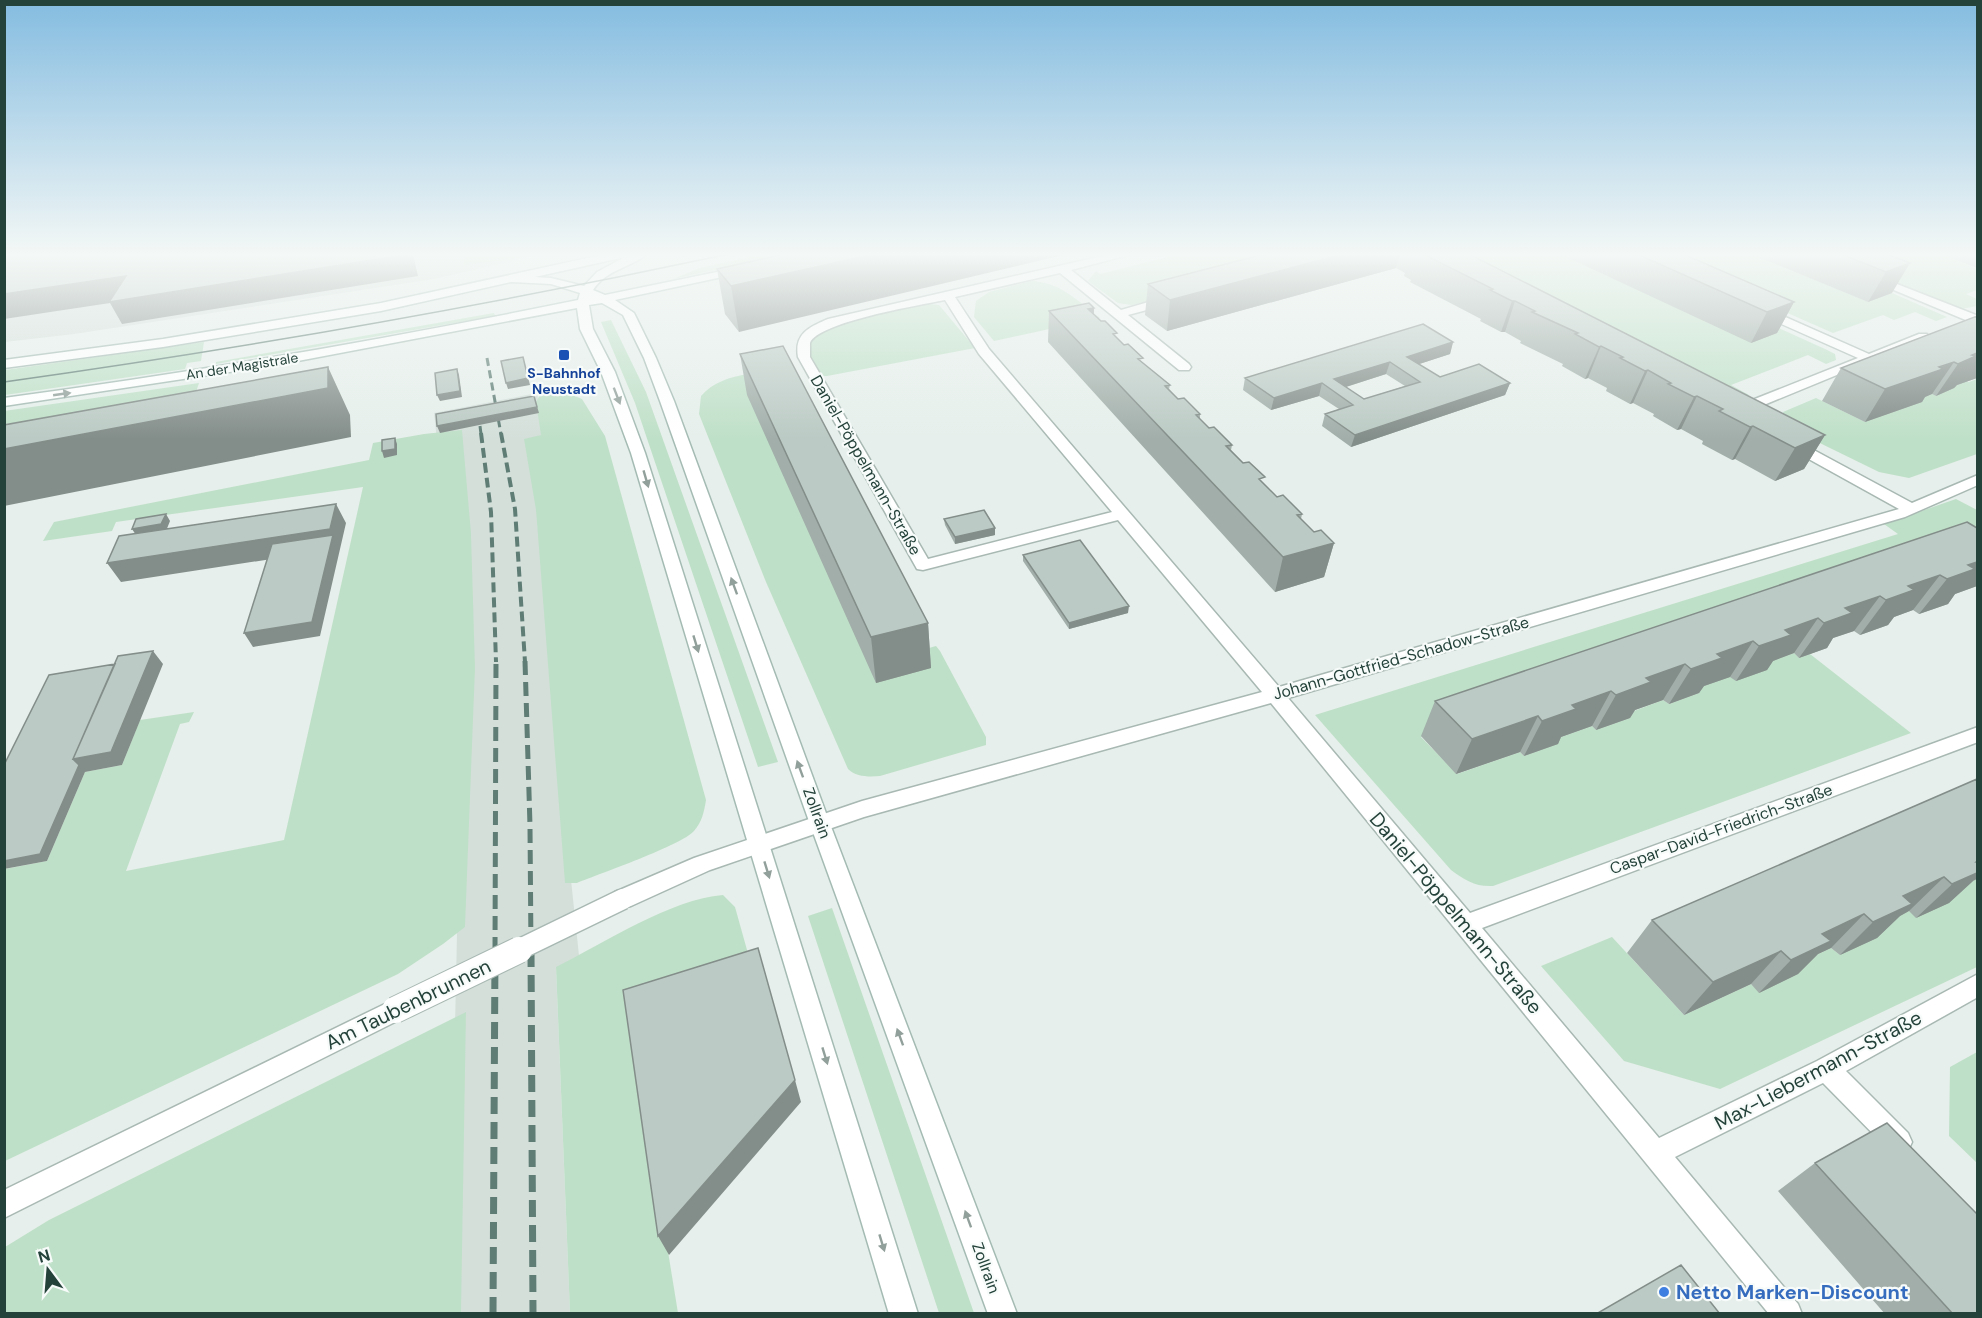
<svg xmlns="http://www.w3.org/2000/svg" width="1982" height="1318" font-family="'DM Sans',sans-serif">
<rect width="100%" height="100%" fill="#e6efeb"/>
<path fill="#d4dfda" d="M 4,254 L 542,254 L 434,279 L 74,334 L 5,342 Z
M 537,393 L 554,497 L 571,880 L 580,965 L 556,968 L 570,1313 L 456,1313 L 455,1028 L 457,933 L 442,485 L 434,413 Z"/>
<path fill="#bfe0c8" d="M 465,254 L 518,254 L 519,258 L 464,265 Z
M 764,254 L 790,254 L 673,279 L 700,268 Z
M 1180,254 L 1320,254 L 1132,305 L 1118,303 L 1088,281 L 1096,271 L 1100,274 Z
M 1442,254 L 1563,254 L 1715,326 L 1615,254 L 1825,349 L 1835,354 L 1836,360 L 1826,364 L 1808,355 L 1731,385 L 1749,395 L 1730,398 Z
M 1653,254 L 1753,254 L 1868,302 L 1892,293 L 1947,317 L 1936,321 L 1915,312 L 1894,320 L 1883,315 L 1833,333 Z
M 1824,254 L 1940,254 L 1977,269 L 1977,290 L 1966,294 L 1977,299 L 1977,306 L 1960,309 Z
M 1031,281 C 1062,283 1076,300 1100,318 L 994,341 L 974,317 L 976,301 L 989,292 Z
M 919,303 L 939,305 L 975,348 L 827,376 L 821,376 L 808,356 C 809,349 809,343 813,338 C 830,320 894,309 919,303 Z
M 494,313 L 495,316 L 216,364 L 216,362 Z
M 611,320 L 646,392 L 778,762 L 758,767 L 635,403 L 601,322 Z
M 204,342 L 201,361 L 187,363 L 185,369 L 5,395 L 5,370 Z
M 748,374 L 929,648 L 936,646 L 940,651 L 986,737 L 986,745 L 880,776 C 869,777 856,777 848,769 L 766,582 L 699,414 L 701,396 C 713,382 730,377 748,374 Z
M 1977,379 L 1977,454 L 1909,478 L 1879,472 L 1785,426 L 1783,412 L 1816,398 L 1865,422 L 1921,402 L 1918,400 L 1932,394 L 1936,396 L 1965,381 L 1969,382 Z
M 199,383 L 193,401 L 5,424 L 4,411 Z
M 562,391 L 582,399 L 605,436 L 706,800 C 704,812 702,822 694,831 C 682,845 599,874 577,883 L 565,883 L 536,510 L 524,439 L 541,435 L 536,402 L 540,395 Z
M 462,430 L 471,533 L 475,668 L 465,927 L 443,944 L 398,974 L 5,1161 L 5,869 L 47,861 L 85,772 L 122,765 L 140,720 L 194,712 L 189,722 L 180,724 L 126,871 L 284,840 L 363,487 L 116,522 L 112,531 L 43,541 L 54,522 L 369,460 L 373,443 L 424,434 Z
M 1956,499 L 1977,510 L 1977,579 L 1421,737 L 1457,774 L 1520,752 L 1524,756 L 1557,744 L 1553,740 L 1592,726 L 1596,730 L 1630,718 L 1626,714 L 1663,700 L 1669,704 L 1699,693 L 1694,689 L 1794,653 L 1799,658 L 1810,654 L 1911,733 L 1493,886 C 1475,887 1465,880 1451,870 L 1315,715 L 1898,534 L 1884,524 Z
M 1977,879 L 1977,967 L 1720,1089 L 1624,1061 L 1541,966 L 1612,937 L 1684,1015 L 1751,984 L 1760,992 L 1790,967 L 1831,948 L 1840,955 L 1869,930 Z
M 723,895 L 735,907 L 754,975 L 665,1233 L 678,1313 L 570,1313 L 556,967 C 604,943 671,899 723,895 Z
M 832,908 L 974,1313 L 939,1313 L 808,916 Z
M 466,1012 L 461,1313 L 5,1313 L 5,1247 L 49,1220 Z
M 1977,1052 L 1977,1163 L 1949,1136 L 1950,1067 Z"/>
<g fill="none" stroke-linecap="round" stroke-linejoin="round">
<g stroke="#a8b8b2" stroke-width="3">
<path id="street" d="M 1111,254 L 1132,254 L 1071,270 L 1121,310 L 1169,296 L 1173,297 L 1173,303 L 1128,315 L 1189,364 L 1191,367 L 1189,370 L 1179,370 L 1060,273 L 955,297 L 989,349 L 1279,687 L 1899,509 L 1787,447 L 1785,444 L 1787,441 L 1797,441 L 1912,503 L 1978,475 L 1978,485 L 1905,517 L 1288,698 L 1470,913 L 1978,727 L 1978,742 L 1482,928 L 1659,1138 L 1817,1061 L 1978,974 L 1978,997 L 1846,1071 L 1908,1133 L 1912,1142 L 1908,1151 L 1899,1155 L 1890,1151 L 1823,1083 L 1675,1157 L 1798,1304 L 1802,1314 L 1769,1314 L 1271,703 L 864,817 L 710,870 L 631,906 L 623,908 L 615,906 L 612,899 L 615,892 L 694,858 L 862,801 L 1262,692 L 1118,520 L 923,570 L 917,569 L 798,357 C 794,334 809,327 828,319 ZM 945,300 L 979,354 L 1112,512 L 928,559 L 810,357 L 810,343 C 818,322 920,305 945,300 Z
M 1874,275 L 1976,315 L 1978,319 L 1968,321 L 1870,280 L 1870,276 Z
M 1763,307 L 1869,354 L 1919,334 L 1927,334 L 1929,337 L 1742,414 L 1732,414 L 1730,411 L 1732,408 L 1858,358 L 1759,314 L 1759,308 Z
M 395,999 L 403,1002 L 407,1010 L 403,1018 L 4,1218 L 4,1190 Z"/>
</g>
<g stroke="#a4bbb3" stroke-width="3">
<path id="secondary" d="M 606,254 L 647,254 C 630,268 607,269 593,290 L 605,295 L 741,267 L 747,270 L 741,273 L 615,300 L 634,313 L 656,358 L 674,401 L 830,824 L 1017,1314 L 988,1314 L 810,824 L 660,401 L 644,358 L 623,315 L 602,303 L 589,305 L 593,329 L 615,372 L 645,453 L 918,1314 L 889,1314 L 631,453 L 601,372 L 580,329 L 577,308 L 282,364 L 4,406 L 4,398 C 197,372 388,339 578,300 L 580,293 L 551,284 L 511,282 L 381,311 L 163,347 L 4,368 L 4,360 L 163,339 L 381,303 ZM 625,257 L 597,272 L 584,286 L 551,278 L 535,277 Z"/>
</g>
<use href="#street" fill="#fff" fill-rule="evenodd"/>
<use href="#secondary" fill="#fff" fill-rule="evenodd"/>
<path stroke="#5f7d75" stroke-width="1.5" d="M 4,382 C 247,348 489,305 729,254"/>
<path stroke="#5f7d75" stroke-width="3" stroke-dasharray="8 4.5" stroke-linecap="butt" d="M 487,358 L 501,434
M 480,426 L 481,434"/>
<path stroke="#5f7d75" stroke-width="4" stroke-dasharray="10 5" stroke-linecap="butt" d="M 481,433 L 491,512 L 496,662
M 501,433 L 515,509 L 525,662"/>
<path stroke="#5f7d75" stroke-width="5" stroke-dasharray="14 7" stroke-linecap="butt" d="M 525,661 L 530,826 L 531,951
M 495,951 L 496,661"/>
<path stroke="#5f7d75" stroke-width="7" stroke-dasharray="17 8" stroke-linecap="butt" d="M 531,950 L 533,1314
M 493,1314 L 495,950"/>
<g stroke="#a8b8b2" stroke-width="23" stroke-linecap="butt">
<path id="street-bridge-far1" d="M 516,951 L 623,899"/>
</g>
<g stroke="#a8b8b2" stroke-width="28" stroke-linecap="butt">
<path id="street-bridge" d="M 395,1010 L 519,950"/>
</g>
<use href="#street-bridge-far1" stroke="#fff" stroke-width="20"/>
<use href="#street-bridge" stroke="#fff" stroke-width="26"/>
</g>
<path fill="#a1aea9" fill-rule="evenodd" d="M 785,254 L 739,332 L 725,314 L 717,269 Z
M 1265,254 L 1469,254 L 1825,435 L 1804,469 L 1775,481 L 1735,459 L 1732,460 L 1702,444 L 1703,441 L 1681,429 L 1677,430 L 1653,416 L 1654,414 L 1633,403 L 1630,404 L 1606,391 L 1607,388 L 1588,378 L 1585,379 L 1562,366 L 1563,364 L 1520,343 L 1521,341 L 1505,332 L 1501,332 L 1480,321 L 1481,319 L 1410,282 L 1411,280 L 1404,276 L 1405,273 L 1396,268 L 1167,331 L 1145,315 L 1148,284 Z
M 1560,254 L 1683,254 L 1794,302 L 1777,333 L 1751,343 Z
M 1751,254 L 1887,254 L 1892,293 L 1868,302 Z
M 1940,254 L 1977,254 L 1977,268 Z
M 1094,308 L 1094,315 L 1142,363 L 1170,385 L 1169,389 L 1178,399 L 1200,414 L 1200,419 L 1209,428 L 1232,445 L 1231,450 L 1277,497 L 1302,514 L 1301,519 L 1314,532 L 1334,543 L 1324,577 L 1275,592 L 1048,342 L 1049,311 Z
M 1977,316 L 1977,378 L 1957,385 L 1954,388 L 1936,396 L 1932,394 L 1925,397 L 1922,402 L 1865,422 L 1822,401 L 1841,368 Z
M 1453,342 L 1450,354 L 1419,364 L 1440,377 L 1510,383 L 1505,395 L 1351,447 L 1322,426 L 1325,414 L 1339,409 L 1319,396 L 1271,410 L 1243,390 L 1245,378 ZM 1386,374 L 1405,386 L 1364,399 L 1346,387 Z
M 740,354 L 928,623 L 931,668 L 876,683 L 747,395 Z
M 944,519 L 995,528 L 995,535 L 955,544 L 945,525 Z
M 1977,528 L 1977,586 L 1955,594 L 1948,604 L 1919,614 L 1913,610 L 1894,617 L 1888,625 L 1860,635 L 1854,631 L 1833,638 L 1827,648 L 1799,658 L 1794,653 L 1773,661 L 1767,670 L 1736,681 L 1730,677 L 1704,686 L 1699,693 L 1669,704 L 1663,700 L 1635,710 L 1630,718 L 1596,730 L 1592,726 L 1561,737 L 1558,744 L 1524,756 L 1520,752 L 1456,774 L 1421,736 L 1435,701 Z
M 1023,555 L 1128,613 L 1069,629 L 1023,561 Z
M 1977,779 L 1973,881 L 1949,903 L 1916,918 L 1909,911 L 1900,916 L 1877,938 L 1840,955 L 1831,948 L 1818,954 L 1798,974 L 1759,993 L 1751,984 L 1684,1015 L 1627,953 L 1652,920 Z
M 1815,1163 L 1977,1314 L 1885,1314 L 1778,1191 Z"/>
<path fill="#838d89" d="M 410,254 L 413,254 L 418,276 L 122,324 L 110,303 L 4,319 L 4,294 L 126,276 Z
M 874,254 L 1067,254 L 739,332 L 731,286 Z
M 1343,254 L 1400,254 L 1396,268 L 1167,331 L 1170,300 Z
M 1910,263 L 1892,293 L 1868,302 L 1886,272 Z
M 1512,301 L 1515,301 L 1505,332 L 1501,332 Z
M 1794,302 L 1777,333 L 1751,343 L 1767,312 Z
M 1094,308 L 1092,339 L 1088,309 Z
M 1453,342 L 1450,354 L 1404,369 L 1407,357 Z
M 1601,346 L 1588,378 L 1585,379 L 1599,347 Z
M 1977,353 L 1977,378 L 1957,385 L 1954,388 L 1936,396 L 1958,364 L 1972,355 Z
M 523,357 L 530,385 L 508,389 L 506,383 Z
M 1390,362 L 1386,374 L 1333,391 L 1334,379 Z
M 1954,362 L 1932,394 L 1925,397 L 1922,402 L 1865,422 L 1885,389 Z
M 328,367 L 350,415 L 351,437 L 4,506 L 4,449 Z
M 457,369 L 459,375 L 462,397 L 440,401 L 437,395 Z
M 1648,370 L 1633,403 L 1630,404 L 1645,371 Z
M 1322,383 L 1319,396 L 1271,410 L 1274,398 Z
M 1510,383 L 1505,395 L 1351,447 L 1355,435 Z
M 534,396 L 539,413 L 440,433 L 437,426 Z
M 1697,396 L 1681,429 L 1677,430 L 1694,397 Z
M 1753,426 L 1735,459 L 1732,460 L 1750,427 Z
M 1825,435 L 1804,469 L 1775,481 L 1795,448 Z
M 395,438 L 397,444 L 397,455 L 384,458 L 382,451 Z
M 336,504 L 346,523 L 320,636 L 253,647 L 244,633 L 330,550 L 121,582 L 107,563 Z
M 166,514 L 170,521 L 166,531 L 136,535 L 132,529 Z
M 995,528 L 995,535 L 955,544 L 955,537 Z
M 1334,543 L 1324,577 L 1275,592 L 1283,557 Z
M 1977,562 L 1977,586 L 1955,594 L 1948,604 L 1919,614 L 1947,579 L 1968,565 Z
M 1940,575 L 1913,610 L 1894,617 L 1888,625 L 1860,635 L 1886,600 L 1908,586 Z
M 1880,596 L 1854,631 L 1833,638 L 1827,648 L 1799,658 L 1824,623 L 1845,608 Z
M 1129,606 L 1128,613 L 1069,629 L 1069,623 Z
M 1818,618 L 1794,653 L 1773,661 L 1767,670 L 1736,681 L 1759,646 L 1785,630 Z
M 928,623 L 931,668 L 876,683 L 871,637 Z
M 1753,641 L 1730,677 L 1704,686 L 1699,693 L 1669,704 L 1691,669 L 1717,654 Z
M 153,651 L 163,664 L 122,765 L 85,772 L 47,861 L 4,869 L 4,861 L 73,759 Z
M 1685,664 L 1663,700 L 1635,710 L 1630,718 L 1596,730 L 1616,695 L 1646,678 Z
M 1611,691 L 1592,726 L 1561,737 L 1558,744 L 1524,756 L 1542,721 L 1572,705 Z
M 1538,716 L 1520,752 L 1456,774 L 1472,739 Z
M 1977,861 L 1977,879 L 1973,881 L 1949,903 L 1916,918 Z
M 1944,877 L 1909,911 L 1900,916 L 1877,938 L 1840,955 L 1873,922 L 1903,896 Z
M 1864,914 L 1831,948 L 1818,954 L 1798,974 L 1759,993 L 1791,960 L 1822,934 Z
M 1781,951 L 1751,984 L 1684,1015 L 1713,982 Z
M 795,1080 L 801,1102 L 669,1255 L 658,1236 Z"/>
<path fill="#bbcac4" stroke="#838d89" stroke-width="1.5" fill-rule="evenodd" d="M 4,254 L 410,254 L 109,302 L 126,276 L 4,294 Z
M 785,254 L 874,254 L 731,286 L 717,269 Z
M 1265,254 L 1343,254 L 1170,300 L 1148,284 Z
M 1423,254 L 1469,254 L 1825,435 L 1795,448 L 1753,426 L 1750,427 L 1719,411 L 1723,409 L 1697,396 L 1694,397 L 1668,384 L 1671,383 L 1648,370 L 1645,371 L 1620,358 L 1623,357 L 1601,346 L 1599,347 L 1575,334 L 1578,333 L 1532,312 L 1535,311 L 1515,301 L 1512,301 L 1490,290 L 1493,289 Z
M 1637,254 L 1683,254 L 1794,302 L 1767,312 Z
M 1841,254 L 1887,254 L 1910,263 L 1886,272 Z
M 1089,303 L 1094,308 L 1088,309 L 1101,321 L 1105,321 L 1117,333 L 1113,334 L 1124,345 L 1128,344 L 1143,358 L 1138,359 L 1170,385 L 1165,386 L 1178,399 L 1184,398 L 1200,414 L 1196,415 L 1209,428 L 1214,427 L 1232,445 L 1226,446 L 1243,463 L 1249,462 L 1265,477 L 1259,479 L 1277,497 L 1283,495 L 1302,514 L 1297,515 L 1314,532 L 1321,530 L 1334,543 L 1283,557 L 1049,311 Z
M 1977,316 L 1977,353 L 1972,355 L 1976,356 L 1958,364 L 1954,362 L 1939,367 L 1943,369 L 1885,389 L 1841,368 Z
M 1423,324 L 1453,342 L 1407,357 L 1440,377 L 1479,364 L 1510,383 L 1355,435 L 1325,414 L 1353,405 L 1322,383 L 1274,398 L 1245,378 ZM 1390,362 L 1420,382 L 1364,399 L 1334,379 Z
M 783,346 L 928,623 L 871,637 L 740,354 Z
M 523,357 L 528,378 L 506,383 L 501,361 Z
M 328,367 L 328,388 L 4,449 L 4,425 Z
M 457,369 L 460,391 L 437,395 L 435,373 Z
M 534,396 L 537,407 L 437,426 L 436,414 Z
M 395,438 L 395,449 L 382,451 L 382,440 Z
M 336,504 L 330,529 L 107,563 L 119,536 Z
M 984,510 L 995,528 L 955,537 L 944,519 Z
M 166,514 L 161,524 L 132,529 L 136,519 Z
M 1967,522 L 1977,528 L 1977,562 L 1968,565 L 1975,569 L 1947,579 L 1940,575 L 1908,586 L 1914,590 L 1886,600 L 1880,596 L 1845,608 L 1852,613 L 1824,623 L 1818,618 L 1785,630 L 1791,635 L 1759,646 L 1753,641 L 1717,654 L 1722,658 L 1691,669 L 1685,664 L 1646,678 L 1651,682 L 1616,695 L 1611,691 L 1572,705 L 1576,709 L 1542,721 L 1538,716 L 1472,739 L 1435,701 Z
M 333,535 L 312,622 L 244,633 L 272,544 Z
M 1080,540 L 1129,606 L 1069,623 L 1023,555 Z
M 153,651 L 111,752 L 73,759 L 118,656 Z
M 115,664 L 73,759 L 79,765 L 40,854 L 4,861 L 4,765 L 49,675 Z
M 1977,779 L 1977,861 L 1976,862 L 1977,862 L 1977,873 L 1952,884 L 1944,877 L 1903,896 L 1912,904 L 1873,922 L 1864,914 L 1822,934 L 1831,941 L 1791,960 L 1781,951 L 1713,982 L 1652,920 Z
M 758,948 L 795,1080 L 658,1236 L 623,990 Z
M 1887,1123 L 1977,1214 L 1977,1314 L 1953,1314 L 1815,1163 Z
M 1681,1265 L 1720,1314 L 1596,1314 Z"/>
<defs><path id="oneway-solid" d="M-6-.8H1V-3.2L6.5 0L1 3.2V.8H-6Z" transform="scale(1.5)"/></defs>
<g fill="#92a09c">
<use href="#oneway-solid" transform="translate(62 394) rotate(-8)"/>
<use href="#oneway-solid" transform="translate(617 396) rotate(69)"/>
<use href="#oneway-solid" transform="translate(646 479) rotate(74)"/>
<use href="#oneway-solid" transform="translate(734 586) rotate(-110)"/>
<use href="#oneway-solid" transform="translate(696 644) rotate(73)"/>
<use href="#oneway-solid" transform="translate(800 769) rotate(-110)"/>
<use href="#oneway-solid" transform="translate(767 870) rotate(73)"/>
<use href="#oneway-solid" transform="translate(900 1037) rotate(-110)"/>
<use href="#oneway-solid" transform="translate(825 1056) rotate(73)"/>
<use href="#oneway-solid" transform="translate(968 1219) rotate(-110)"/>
<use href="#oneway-solid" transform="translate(882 1243) rotate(73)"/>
</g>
<linearGradient id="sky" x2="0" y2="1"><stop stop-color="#84bce0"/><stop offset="0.58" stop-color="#f4f8f6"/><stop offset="1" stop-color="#f4f8f6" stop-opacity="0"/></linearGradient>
<rect width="1982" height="439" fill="url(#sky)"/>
<rect fill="#1a4fb4" stroke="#f7fbf9" stroke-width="2" x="558" y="349" width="12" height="12" rx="3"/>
<circle fill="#3f7fe0" stroke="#f7fbf9" stroke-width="2" cx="1664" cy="1292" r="6"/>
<g text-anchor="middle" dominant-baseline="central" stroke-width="4.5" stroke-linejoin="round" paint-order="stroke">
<g font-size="14" fill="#24423a" stroke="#f7fbf9">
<text transform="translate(242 366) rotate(-9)">An der Magistrale</text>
</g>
<g font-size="14" font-weight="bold" fill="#164399" stroke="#f7fbf9">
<text x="564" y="373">S-Bahnhof<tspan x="564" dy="16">Neustadt</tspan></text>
</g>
<g font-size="16" fill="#24423a" stroke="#f7fbf9">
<text transform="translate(866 465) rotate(60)">Daniel-Pöppelmann-Straße</text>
<text transform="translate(1401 658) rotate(-16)">Johann-Gottfried-Schadow-Straße</text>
<text transform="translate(817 813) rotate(70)">Zollrain</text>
<text transform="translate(1721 829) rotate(-20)">Caspar-David-Friedrich-Straße</text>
<text transform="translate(986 1268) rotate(70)">Zollrain</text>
</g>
<g font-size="20" fill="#24423a" stroke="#f7fbf9">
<text transform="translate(1456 913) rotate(50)">Daniel-Pöppelmann-Straße</text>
<text transform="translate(408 1004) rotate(-26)">Am Taubenbrunnen</text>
<text transform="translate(1818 1070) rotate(-28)">Max-Liebermann-Straße</text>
</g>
<g font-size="20" font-weight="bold" fill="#366cbe" stroke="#f7fbf9" text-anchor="start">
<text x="1676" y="1292">Netto Marken-Discount</text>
</g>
</g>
<rect width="1982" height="1318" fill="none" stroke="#24423a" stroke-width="12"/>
<g transform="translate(48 1270) rotate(344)" stroke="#f7fbf9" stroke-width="4.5" paint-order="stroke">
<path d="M0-4.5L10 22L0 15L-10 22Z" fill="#24423a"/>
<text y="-9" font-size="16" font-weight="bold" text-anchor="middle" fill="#24423a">N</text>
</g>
</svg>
